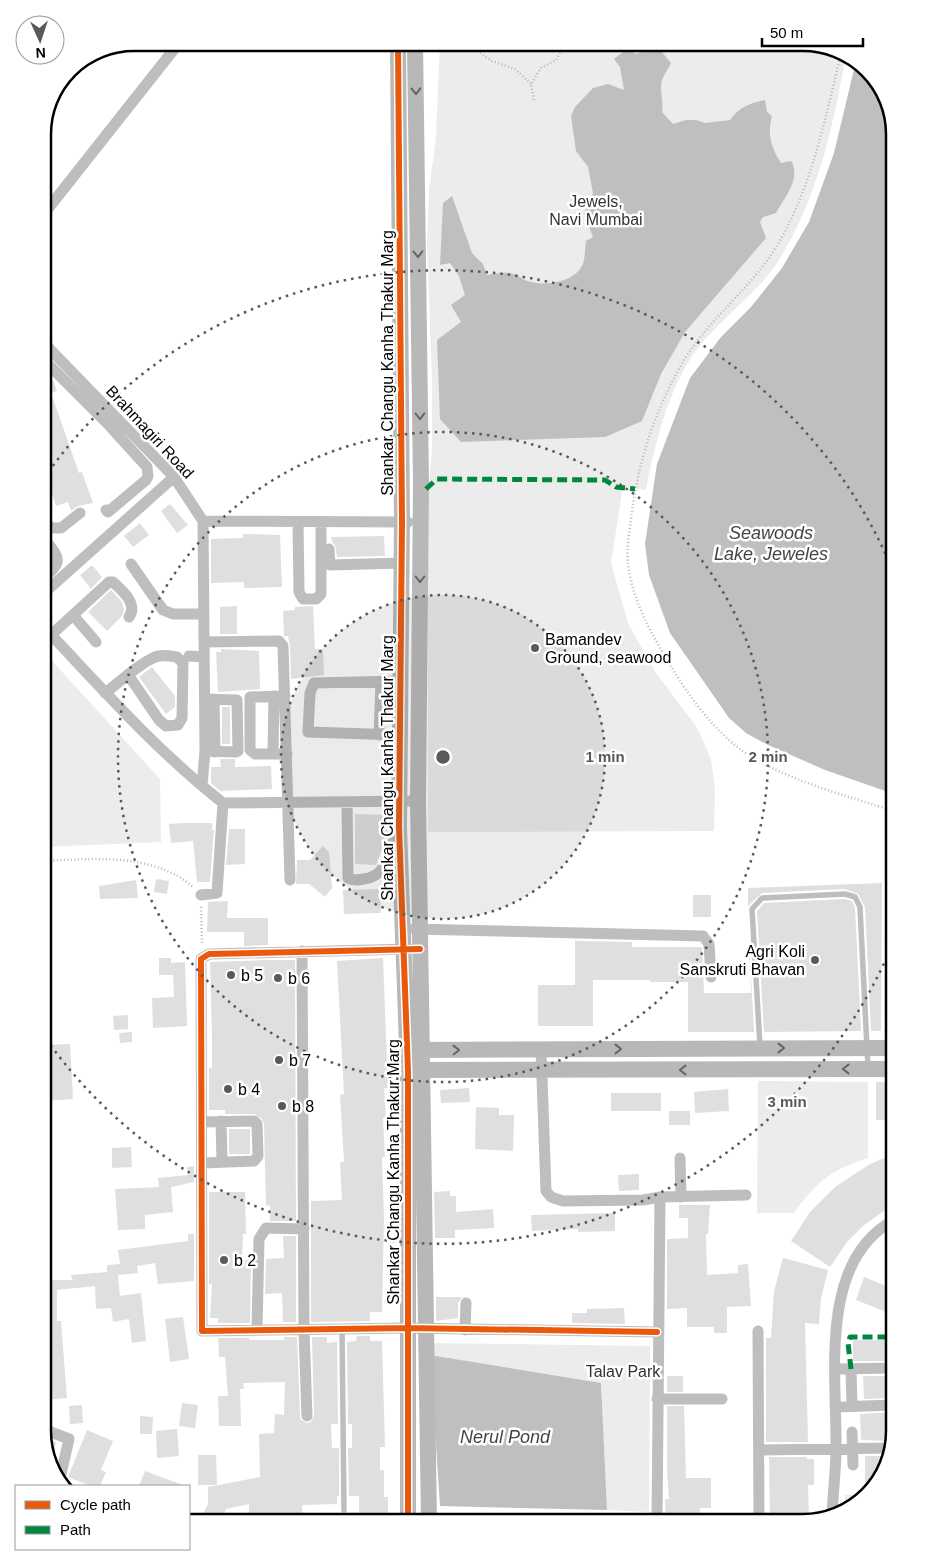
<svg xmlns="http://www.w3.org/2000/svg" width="937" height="1565" font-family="Arial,sans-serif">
<rect width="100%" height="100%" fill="#fff"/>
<path fill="#ececec" d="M 440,43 L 809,43 L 846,56 C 833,126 817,201 777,263 C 752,300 712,324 689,361 C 666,398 654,448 646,490 L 623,486 L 611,563 L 628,623 L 656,673 L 698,729 L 711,759 L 715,790 L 714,831 L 428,832 L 428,495 L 432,450 L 432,380 L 427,246 L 429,190 L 436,138 Z
M 43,651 L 160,779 L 161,842 L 43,847 Z
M 758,1081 L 868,1082 L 868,1158 C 831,1170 816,1182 794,1213 L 757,1213 Z
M 428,1343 L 650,1346 L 649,1512 L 607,1510 L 601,1383 L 430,1355 Z
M 845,1495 L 863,1495 L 845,1511 Z"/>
<path fill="#bfbfbf" d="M 623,46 L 630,46 L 635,54 L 642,52 L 645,48 L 661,51 L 671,63 C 669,68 664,74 662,80 C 659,91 664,102 662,112 L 673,124 L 686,120 L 696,120 L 705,123 L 730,120 C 739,107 750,103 765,100 L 767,112 L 772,116 C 767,133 771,148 781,163 L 791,161 C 802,178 784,198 776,213 L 763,217 L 760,222 L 766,238 L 685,332 L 661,374 L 642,421 L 605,437 L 461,442 L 440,419 L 437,340 L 461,322 L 451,305 L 465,295 L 459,276 L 450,263 L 440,265 L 443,203 L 452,196 L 472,253 L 483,264 L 487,275 C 494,274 502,272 510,273 C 518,274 523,281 531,282 C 547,286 575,282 583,264 C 585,258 585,248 586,241 L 593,237 L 584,214 L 593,193 L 588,167 L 576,151 L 571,116 L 575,107 L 593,88 L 608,84 L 624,90 L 620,67 L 614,59 L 623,52 Z
M 856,61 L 885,94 L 894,135 L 894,794 L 825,770 L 766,744 L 746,733 L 729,718 L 670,633 L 649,575 L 645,544 L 657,464 L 690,378 L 721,337 L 751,307 L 782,268 L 809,222 L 834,153 Z
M 430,1355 L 601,1383 L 607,1510 L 440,1506 Z"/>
<path fill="#dfdfdf" d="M 43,375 L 48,375 L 53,380 L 57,391 L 51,393 L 79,473 L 82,472 L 93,503 L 78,506 L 71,511 L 68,502 L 56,506 L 51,491 L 43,493 Z
M 170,504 L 188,525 L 177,533 L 161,511 Z
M 140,523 L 149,535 L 133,547 L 124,536 Z
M 243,534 L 280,535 L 282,587 L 244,588 L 244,582 L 211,583 L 211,539 L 243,538 Z
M 384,536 L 385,556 L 337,557 L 335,545 L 332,542 L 331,537 Z
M 92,565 L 102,577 L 91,589 L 80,575 Z
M 111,590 L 122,602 L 124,610 L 122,616 L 107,631 L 88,612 Z
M 237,606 L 237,634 L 220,634 L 220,607 Z
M 313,606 L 315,649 L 323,649 L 324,675 L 291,679 L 290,646 L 288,636 L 284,636 L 283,611 L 295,610 L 295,607 Z
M 221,649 L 259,651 L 260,689 L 218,692 L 216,652 L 221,652 Z
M 152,667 L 175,696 L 175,707 L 166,714 L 139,677 Z
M 222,707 L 230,707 L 230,744 L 222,744 Z
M 220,759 L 235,759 L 235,767 L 271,766 L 272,789 L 220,791 L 211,783 L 211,767 L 221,767 Z
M 355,814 L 386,815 L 387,835 L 376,865 L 355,864 Z
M 184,823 L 212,823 L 212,830 L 214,830 L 210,882 L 197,882 L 193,841 L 171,843 L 169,824 Z
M 229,829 L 245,829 L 245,864 L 226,865 Z
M 323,846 L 329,852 L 332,888 L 325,897 L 309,884 L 296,884 L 297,860 L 310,860 Z
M 156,879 L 169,881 L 167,894 L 154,892 Z
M 136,880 L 138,898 L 100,899 L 99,886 Z
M 882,883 L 881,1031 L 871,1031 L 865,907 L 858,894 L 845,889 L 762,893 L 748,906 L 748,888 Z
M 380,889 L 381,913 L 344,914 L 343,890 Z
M 693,895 L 711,895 L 711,917 L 693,917 Z
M 844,899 L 852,901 L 855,908 L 861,1031 L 764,1032 L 757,911 L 764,903 Z
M 228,901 L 227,918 L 268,918 L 268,945 L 244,946 L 244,932 L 207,932 L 208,902 Z
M 749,940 L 754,1032 L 688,1032 L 688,982 L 650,982 L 650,980 L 593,980 L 593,1026 L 538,1026 L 538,985 L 575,985 L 575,941 L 632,942 L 632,947 L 702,947 L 704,993 L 751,993 Z
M 159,958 L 171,958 L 171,963 L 185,962 L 187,1026 L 153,1028 L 152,998 L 174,997 L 173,975 L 159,975 Z
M 383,958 L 388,1088 L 384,1088 L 386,1118 L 383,1118 L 385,1157 L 382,1157 L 384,1217 L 382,1312 L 370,1312 L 370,1321 L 311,1322 L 311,1201 L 342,1200 L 340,1162 L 344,1162 L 340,1095 L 344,1094 L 337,961 Z
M 268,960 L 295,960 L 296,1221 L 270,1221 L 270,1205 L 266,1206 L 264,1124 L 262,1119 L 254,1114 L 225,1114 L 225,1110 L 209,1110 L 209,1068 L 212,1068 L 212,1034 L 210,962 Z
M 128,1015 L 128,1029 L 114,1030 L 113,1016 Z
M 132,1032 L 132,1042 L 120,1043 L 119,1033 Z
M 70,1044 L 73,1099 L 43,1101 L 43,1045 Z
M 876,1082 L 894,1082 L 894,1120 L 876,1120 Z
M 469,1088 L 470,1102 L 441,1103 L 440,1090 Z
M 728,1089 L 729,1111 L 695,1113 L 694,1092 Z
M 611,1093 L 661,1093 L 661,1111 L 611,1111 Z
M 476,1107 L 499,1108 L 499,1115 L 514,1115 L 513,1151 L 475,1149 Z
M 669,1111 L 690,1111 L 690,1125 L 669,1125 Z
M 229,1129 L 250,1129 L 250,1154 L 229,1154 Z
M 131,1147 L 132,1167 L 112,1168 L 112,1148 Z
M 894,1154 L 894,1204 L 864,1225 L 847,1242 L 830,1267 L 791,1241 L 810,1212 L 835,1187 L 870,1164 Z
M 194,1166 L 194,1182 L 171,1187 L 173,1212 L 145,1215 L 145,1229 L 118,1230 L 115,1189 L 159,1187 L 158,1178 L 188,1175 L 187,1167 Z
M 639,1174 L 639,1190 L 619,1191 L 618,1175 Z
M 450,1191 L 450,1196 L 456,1196 L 456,1212 L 493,1209 L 494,1228 L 455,1230 L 455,1238 L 435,1238 L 434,1192 Z
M 209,1192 L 245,1192 L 246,1234 L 243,1234 L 242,1260 L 251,1260 L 250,1323 L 218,1323 L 218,1318 L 210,1318 L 212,1284 L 209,1284 Z
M 679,1205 L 710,1205 L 708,1234 L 706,1234 L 707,1275 L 738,1273 L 738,1265 L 748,1264 L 751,1306 L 727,1307 L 727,1333 L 714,1333 L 714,1327 L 687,1327 L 687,1308 L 667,1309 L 667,1239 L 688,1238 L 688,1218 L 679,1218 Z
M 615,1213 L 615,1231 L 578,1232 L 578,1229 L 532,1231 L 531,1215 Z
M 188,1234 L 194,1234 L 194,1281 L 158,1284 L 155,1263 L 137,1266 L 138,1273 L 118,1275 L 120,1296 L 141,1293 L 146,1341 L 132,1343 L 129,1319 L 113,1322 L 111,1308 L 96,1309 L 95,1286 L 57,1290 L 57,1321 L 61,1321 L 67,1398 L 45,1400 L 43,1280 L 72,1280 L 71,1275 L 107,1272 L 107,1265 L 120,1264 L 118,1250 L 188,1241 Z
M 283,1236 L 296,1236 L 296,1322 L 283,1322 L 282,1293 L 265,1294 L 266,1259 L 284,1258 Z
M 783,1258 L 828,1270 L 821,1298 L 819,1324 L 805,1323 L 808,1442 L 766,1442 L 766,1338 L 771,1338 L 774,1291 Z
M 864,1277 L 894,1289 L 894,1315 L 856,1300 Z
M 436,1297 L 462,1297 L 458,1303 L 458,1318 L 436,1321 Z
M 624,1308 L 625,1324 L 572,1323 L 572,1313 L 587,1313 L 587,1309 Z
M 183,1317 L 189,1359 L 170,1362 L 165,1319 Z
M 357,1336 L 370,1336 L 370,1341 L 382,1341 L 385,1447 L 380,1447 L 380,1470 L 384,1470 L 384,1497 L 388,1497 L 388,1519 L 385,1519 L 385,1522 L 359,1522 L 359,1496 L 349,1496 L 348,1448 L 352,1448 L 352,1424 L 348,1424 L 347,1342 L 356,1341 Z
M 284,1337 L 297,1337 L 300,1416 L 301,1420 L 307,1423 L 311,1422 L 314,1416 L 312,1337 L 327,1337 L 327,1343 L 337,1342 L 338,1424 L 331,1424 L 332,1448 L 339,1448 L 339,1496 L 337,1496 L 337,1504 L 302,1505 L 303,1520 L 249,1522 L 249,1504 L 226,1509 L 220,1522 L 199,1522 L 208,1504 L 208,1487 L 260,1477 L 259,1434 L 274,1433 L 275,1414 L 284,1415 L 285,1382 L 243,1383 L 244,1389 L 240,1389 L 241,1426 L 219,1426 L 218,1396 L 228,1396 L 225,1357 L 219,1357 L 218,1338 L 249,1338 L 249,1340 L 284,1340 Z
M 853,1340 L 894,1340 L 894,1361 L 853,1361 Z
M 667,1376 L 683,1376 L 683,1392 L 667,1392 Z
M 894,1376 L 894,1398 L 864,1399 L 863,1376 Z
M 182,1403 L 198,1405 L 195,1428 L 179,1426 Z
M 82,1405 L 83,1423 L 70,1424 L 69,1406 Z
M 667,1406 L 684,1406 L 686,1478 L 711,1478 L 711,1508 L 700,1508 L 700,1518 L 687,1518 L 687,1522 L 666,1522 L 665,1499 L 669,1499 L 667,1471 Z
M 894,1412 L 894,1431 L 891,1441 L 861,1440 L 860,1414 Z
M 140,1416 L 153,1417 L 152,1434 L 140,1434 Z
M 177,1429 L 179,1456 L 157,1458 L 156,1431 Z
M 87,1430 L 113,1441 L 101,1470 L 106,1472 L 100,1486 L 91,1486 L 68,1477 Z
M 44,1437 L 56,1442 L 51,1469 Z
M 198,1455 L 216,1455 L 217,1485 L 198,1485 Z
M 865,1456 L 887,1456 L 879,1481 L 875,1485 L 865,1485 Z
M 769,1457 L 807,1457 L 807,1459 L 814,1459 L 814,1485 L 808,1485 L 809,1521 L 770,1522 Z
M 145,1471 L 183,1485 L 183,1486 L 139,1486 Z"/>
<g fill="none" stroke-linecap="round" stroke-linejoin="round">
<path stroke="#b9b9b9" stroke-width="2.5" stroke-dasharray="1 2.5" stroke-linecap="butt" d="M 471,43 L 472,47 L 492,61 L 515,69 L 531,84
M 841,54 C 825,119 812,186 778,244 C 751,290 706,320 680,367 C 653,415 637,466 631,520 C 629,534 626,550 628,563 C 632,601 653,637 672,668 C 689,696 713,729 740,749 C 776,777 850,797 894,811
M 534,100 L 531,84 L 541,68 L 556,60 L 565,43
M 43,861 C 91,859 153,852 193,887
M 201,907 L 202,944"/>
<path stroke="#bebebe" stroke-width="5.5" d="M 760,1046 L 752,909 L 762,898 L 845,894 L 855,897 L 860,907 L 868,1068
M 342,1329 L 344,1510"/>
<path stroke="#bebebe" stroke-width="11" d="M 43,215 L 179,43
M 43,342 L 174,477 L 203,521 L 408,522
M 43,359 L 107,423 L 147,467 L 148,476 L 146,480 L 108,512 L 106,510
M 43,521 L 52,528 L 61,528 L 80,513
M 298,522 L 299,592 L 303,599 L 316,599 L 321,594 L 321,522
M 329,549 L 330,565 L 401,563
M 131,564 L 163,610 L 173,614 L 204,614
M 43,578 C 66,561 58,557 43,537
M 43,594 L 174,477
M 73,615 L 96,642
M 43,626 C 100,687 157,751 223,803 L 418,801
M 51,635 L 109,582 L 113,582 C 123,591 138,604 129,617
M 204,642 L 279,641 L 283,646 L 290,880
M 189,656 L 204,657
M 400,681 L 314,683 L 310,693 L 308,732 L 400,735
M 105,693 C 120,682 136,666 153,658 C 160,654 170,656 177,657 L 183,663 L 182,718 L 178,725 L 166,726 L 159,720 L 129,676
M 285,696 L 250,697 L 250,750 L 255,754 L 287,754
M 205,699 L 237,700 L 238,751 L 236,752 L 205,751
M 214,699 L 215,752
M 379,735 L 381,682
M 273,754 L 274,696
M 202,786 L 205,751 L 203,521
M 347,802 L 348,878 C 354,881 358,880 364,879 C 388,876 389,852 396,833
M 201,895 L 217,893 L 223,803
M 414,929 L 703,936 L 709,944 L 711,977
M 410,949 L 209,954 L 201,959 L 202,1331 L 407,1328 L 657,1332
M 302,951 L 304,1330 L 307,1416
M 541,1049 L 546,1191 L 551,1197 L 563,1201 L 643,1200 L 660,1197 L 657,1522
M 221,1121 L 222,1162
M 202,1122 L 254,1121 L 257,1124 L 258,1156 L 254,1161 L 203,1163
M 680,1158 L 681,1197
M 660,1197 L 746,1195
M 257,1330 L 259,1239 L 266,1228 L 304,1229
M 465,1330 L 466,1303
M 758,1331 L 759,1522
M 835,1369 L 894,1368
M 851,1369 L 852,1406
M 657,1399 L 722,1399
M 835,1407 L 894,1405
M 43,1429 L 69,1439 L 61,1474
M 852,1432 L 853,1465
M 759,1450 L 889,1448
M 832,1516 C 833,1493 836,1470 836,1447 C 837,1375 818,1261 894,1220"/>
<path stroke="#b8b8b8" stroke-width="16" d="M 398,43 L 402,522 L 399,827 L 408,1071 L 408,1522
M 415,43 L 421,483 L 418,801 L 429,1522
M 412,1050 L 894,1048
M 414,1070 L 894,1069"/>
<path stroke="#00873e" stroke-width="5" stroke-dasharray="10 5" stroke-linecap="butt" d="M 426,489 L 437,479 L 605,480 L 616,487 L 635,489
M 851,1369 L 848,1343 L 850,1337 L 894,1337"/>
<g stroke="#fff" stroke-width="9">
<path id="cycleway" d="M 398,43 L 402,522 L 399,827 L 408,1071 L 408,1522
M 420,949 L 209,954 L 201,959 L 202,1331 L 407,1328 L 657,1332"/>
</g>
<use href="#cycleway" stroke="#e8590c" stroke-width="6"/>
</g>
<defs><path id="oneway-chevron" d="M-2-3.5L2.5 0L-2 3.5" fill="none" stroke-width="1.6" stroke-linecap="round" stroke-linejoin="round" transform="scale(1.25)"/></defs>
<g stroke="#656565">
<use href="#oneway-chevron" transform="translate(416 91) rotate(89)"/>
<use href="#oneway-chevron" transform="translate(418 254) rotate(89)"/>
<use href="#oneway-chevron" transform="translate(420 416) rotate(89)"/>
<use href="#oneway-chevron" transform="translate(420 579) rotate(90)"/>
<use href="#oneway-chevron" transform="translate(781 1048)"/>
<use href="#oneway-chevron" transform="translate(618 1049)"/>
<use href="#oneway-chevron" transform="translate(456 1050) rotate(-1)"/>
<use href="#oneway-chevron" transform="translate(846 1069) rotate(180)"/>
<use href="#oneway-chevron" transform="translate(683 1070) rotate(180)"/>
</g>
<circle cx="443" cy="757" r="162" fill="#595959" fill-opacity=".12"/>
<g fill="none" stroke="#595959" stroke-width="2.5" stroke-dasharray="2.5 5">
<circle cx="443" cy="757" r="162"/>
<circle cx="443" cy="757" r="325"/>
<path d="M893 943A487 487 0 0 1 44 1036M44 478A487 487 0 0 1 893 571"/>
</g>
<g fill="#595959" stroke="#fff" stroke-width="2">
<circle cx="535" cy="648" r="5"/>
<circle cx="815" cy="960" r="5"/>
<circle cx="231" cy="975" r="5"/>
<circle cx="278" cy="978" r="5"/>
<circle cx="279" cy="1060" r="5"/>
<circle cx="228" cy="1089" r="5"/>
<circle cx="282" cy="1106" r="5"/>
<circle cx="224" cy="1260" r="5"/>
</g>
<g text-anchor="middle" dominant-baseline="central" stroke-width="5" stroke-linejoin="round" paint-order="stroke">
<g font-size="16" fill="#333" stroke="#fff">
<text x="596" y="201">Jewels,<tspan x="596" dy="18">Navi Mumbai</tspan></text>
<text x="623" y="1371">Talav Park</text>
</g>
<g font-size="16" fill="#000" stroke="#fff">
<text transform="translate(387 363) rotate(-90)">Shankar Changu Kanha Thakur Marg</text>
<text transform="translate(150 432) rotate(47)">Brahmagiri Road</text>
<text transform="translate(387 768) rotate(-90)">Shankar Changu Kanha Thakur Marg</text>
<text transform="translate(393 1172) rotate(-90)">Shankar Changu Kanha Thakur Marg</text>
</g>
<g font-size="16" fill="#000" stroke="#fff" text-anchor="start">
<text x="545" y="639">Bamandev<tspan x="545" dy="18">Ground, seawood</tspan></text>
<text x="805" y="951" text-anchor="end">Agri Koli<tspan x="805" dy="18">Sanskruti Bhavan</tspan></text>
<text x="241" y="975">b 5</text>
<text x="288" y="978">b 6</text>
<text x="289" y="1060">b 7</text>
<text x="238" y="1089">b 4</text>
<text x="292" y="1106">b 8</text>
<text x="234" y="1260">b 2</text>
</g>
<g font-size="18" font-style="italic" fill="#444" stroke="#fff">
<text x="771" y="533">Seawoods<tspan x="771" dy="21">Lake, Jeweles</tspan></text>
<text x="505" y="1437">Nerul Pond</text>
</g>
</g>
<path d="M0 0H937V1565H0ZM134 51H803A83 83 0 0 1 886 134V1431A83 83 0 0 1 803 1514H134A83 83 0 0 1 51 1431V134A83 83 0 0 1 134 51Z" fill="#fff" fill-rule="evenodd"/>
<path fill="none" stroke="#000" stroke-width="2.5" d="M134 51H803A83 83 0 0 1 886 134V1431A83 83 0 0 1 803 1514H134A83 83 0 0 1 51 1431V134A83 83 0 0 1 134 51Z"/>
<circle cx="443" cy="757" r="8" fill="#595959" stroke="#fff" stroke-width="2.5"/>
<g font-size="15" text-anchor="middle" font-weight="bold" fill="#595959" stroke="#fff" stroke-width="5" stroke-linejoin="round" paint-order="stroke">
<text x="605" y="762">1 min</text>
<text x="768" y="762">2 min</text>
<text x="787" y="1107">3 min</text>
</g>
<rect x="15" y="1485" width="175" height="65" fill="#ffffff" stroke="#999999"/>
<rect x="25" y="1501" width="25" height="8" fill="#e8590c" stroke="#999999"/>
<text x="60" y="1510" font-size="15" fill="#000000">Cycle path</text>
<rect x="25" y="1526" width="25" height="8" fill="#00873e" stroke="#999999"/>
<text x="60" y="1535" font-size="15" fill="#000000">Path</text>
<g transform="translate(40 40) rotate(177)"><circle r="24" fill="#ffffff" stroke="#999999"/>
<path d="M0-4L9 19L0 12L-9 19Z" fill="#595959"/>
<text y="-8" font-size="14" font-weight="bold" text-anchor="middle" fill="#000000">N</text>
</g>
<path d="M762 38v8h101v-8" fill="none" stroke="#000000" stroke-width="2.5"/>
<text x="770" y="38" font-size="15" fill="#000000" stroke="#ffffff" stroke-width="4" paint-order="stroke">50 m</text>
</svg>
